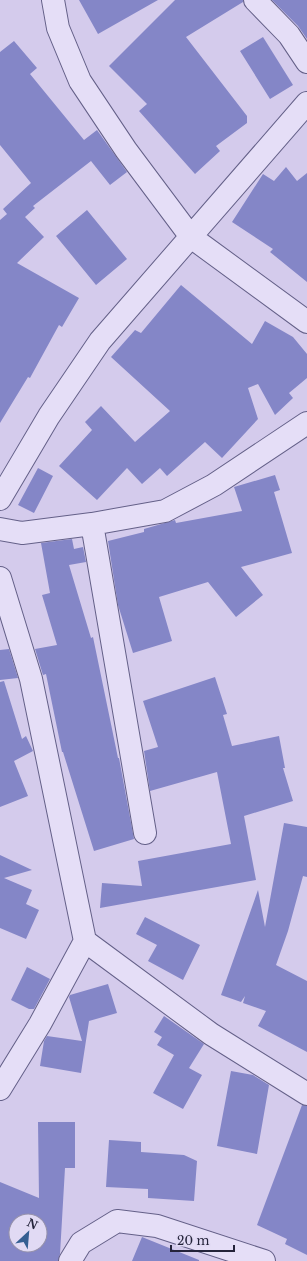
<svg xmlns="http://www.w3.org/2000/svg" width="307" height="1261" font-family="'Libre Baskerville',serif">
<rect width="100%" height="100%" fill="#d4cbec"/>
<path fill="#8486c7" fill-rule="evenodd" d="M 79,0 L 158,0 L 98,34 Z
M 175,0 L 243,0 L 243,2 L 186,37 L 247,116 L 247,123 L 216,146 L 220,151 L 195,174 L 139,111 L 147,104 L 109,66 Z
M 272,0 L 307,0 L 307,39 L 298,26 Z
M 263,37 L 293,85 L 270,99 L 240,51 Z
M 14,41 L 37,68 L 30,74 L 84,140 L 97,130 L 127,172 L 110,185 L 91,161 L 33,206 L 35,208 L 25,217 L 44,237 L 17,263 L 79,298 L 62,327 L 59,325 L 30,378 L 28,377 L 0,423 L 0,220 L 7,214 L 3,209 L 31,183 L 0,145 L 0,52 Z
M 286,167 L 297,181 L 307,173 L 307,282 L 270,252 L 273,249 L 232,222 L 263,174 L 274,181 Z
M 87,210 L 127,259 L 96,285 L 56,236 Z
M 181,285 L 252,344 L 265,321 L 293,337 L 307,354 L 307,378 L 289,393 L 293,398 L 275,415 L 258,384 L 248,388 L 258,419 L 222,458 L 205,442 L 167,476 L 160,468 L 142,484 L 127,468 L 97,500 L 59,466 L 92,430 L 85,422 L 101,406 L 135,442 L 170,411 L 111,357 L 135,330 L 141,333 Z
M 38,468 L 53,476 L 34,513 L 18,505 Z
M 275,475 L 280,490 L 274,492 L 292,553 L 241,567 L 263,595 L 236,617 L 208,582 L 159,597 L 172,641 L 133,653 L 118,605 L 108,541 L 144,532 L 144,529 L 175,520 L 176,523 L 242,511 L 234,487 Z
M 72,539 L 74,549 L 83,547 L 86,562 L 69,565 L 91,638 L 93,637 L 118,758 L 119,758 L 134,839 L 94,851 L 63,752 L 62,752 L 46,674 L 43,675 L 35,649 L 57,645 L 42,595 L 50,593 L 41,543 Z
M 9,649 L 18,678 L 0,680 L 0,650 Z
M 215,677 L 227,714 L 223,715 L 232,746 L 279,736 L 285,768 L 283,768 L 293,801 L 244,816 L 256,880 L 100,908 L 102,883 L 142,886 L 138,861 L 231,844 L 217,772 L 150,791 L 144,751 L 158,747 L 143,701 Z
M 4,681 L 22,739 L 26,736 L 33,751 L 14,761 L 28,796 L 0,807 L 0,682 Z
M 284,823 L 307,827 L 307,877 L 303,876 L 288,931 L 276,965 L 307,981 L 307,1052 L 258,1026 L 266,1011 L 243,1003 L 245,996 L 241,1002 L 221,995 L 258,890 L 265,927 Z
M 0,855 L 32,870 L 4,878 L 32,890 L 26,904 L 39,910 L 26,939 L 0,928 Z
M 145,917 L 200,945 L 183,980 L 148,961 L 157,945 L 136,934 Z
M 27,967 L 50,979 L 34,1009 L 29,1009 L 11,1000 Z
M 108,984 L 117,1013 L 89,1021 L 81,1073 L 40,1066 L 44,1041 L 47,1036 L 82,1041 L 69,997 L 70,995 Z
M 164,1016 L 204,1044 L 189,1068 L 202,1075 L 183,1109 L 153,1093 L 174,1055 L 157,1045 L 162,1037 L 154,1032 Z
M 231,1071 L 253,1075 L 269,1085 L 257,1154 L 217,1146 Z
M 302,1105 L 307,1106 L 307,1255 L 285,1244 L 287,1239 L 257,1225 Z
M 38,1122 L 75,1122 L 75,1168 L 65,1168 L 60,1254 L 58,1261 L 0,1261 L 0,1182 L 39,1198 ZM 16,1221 L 40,1221 L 40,1245 L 16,1245 Z
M 109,1140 L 141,1142 L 141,1152 L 184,1155 L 197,1161 L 194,1201 L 148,1198 L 148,1189 L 106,1187 Z
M 142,1237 L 199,1260 L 199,1261 L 132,1261 Z"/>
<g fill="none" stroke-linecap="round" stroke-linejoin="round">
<g stroke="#646088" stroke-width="24">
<path id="minor" d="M 53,0 L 58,28 L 80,81 L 126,150 L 191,237 L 307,322
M 255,0 L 289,35 L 307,62
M 0,499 L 49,416 L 100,341 L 307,103
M 92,524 L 145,833
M 0,529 L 22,533 L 92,524 L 165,511 L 214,485 L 307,423
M 0,578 L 31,679 L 85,941 L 40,1024 L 0,1089
M 85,941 L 211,1034 L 307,1094
M 70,1261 L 81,1243 L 117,1221 L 157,1226 L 264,1261"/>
</g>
<use href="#minor" stroke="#e5def7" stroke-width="22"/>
</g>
<g transform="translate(28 1233) rotate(26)"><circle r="19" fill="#e1daf4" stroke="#9591aa"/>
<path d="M0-3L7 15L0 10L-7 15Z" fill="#355f92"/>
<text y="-6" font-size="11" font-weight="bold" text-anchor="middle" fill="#24233a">N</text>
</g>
<path d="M171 1245v6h63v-6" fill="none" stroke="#24233a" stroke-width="2"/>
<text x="177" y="1245" font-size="12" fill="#24233a" stroke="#e1daf4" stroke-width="3" paint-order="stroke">20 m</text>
</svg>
